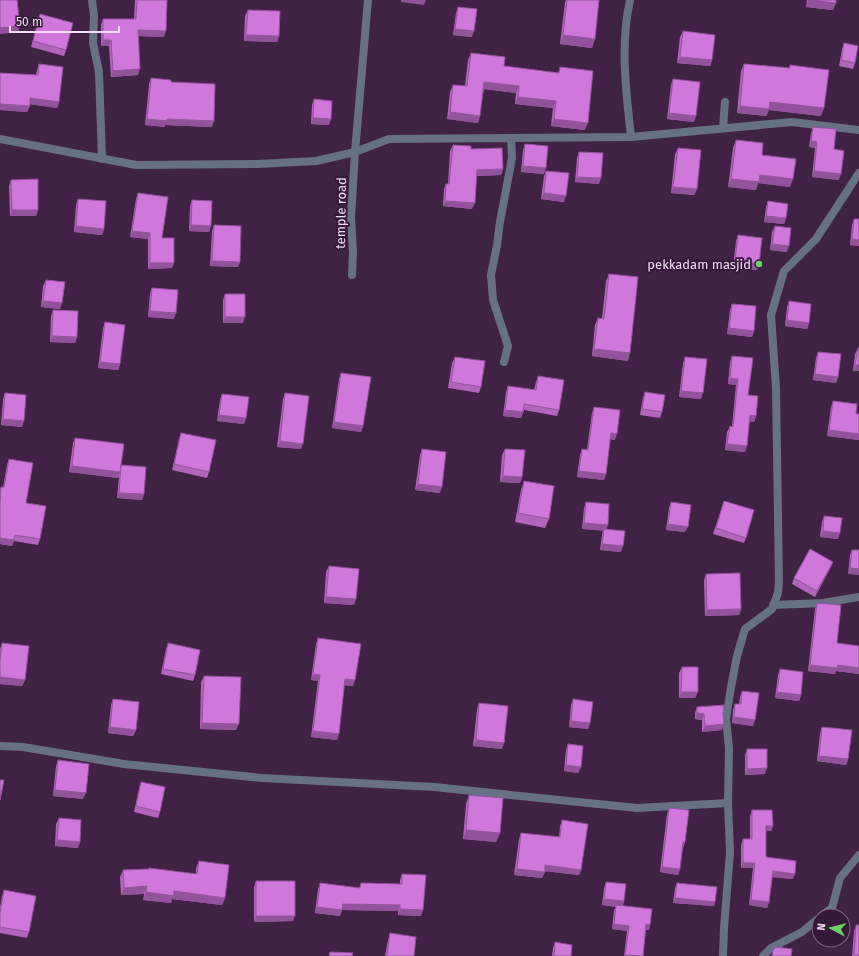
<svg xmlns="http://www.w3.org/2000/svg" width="859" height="956" font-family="'Fira Sans',sans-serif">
<rect width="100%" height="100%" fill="#402244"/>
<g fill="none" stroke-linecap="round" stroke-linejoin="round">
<path stroke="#677184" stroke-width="8" d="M 92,0 L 94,16 L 93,43 L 99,72 L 102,159
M 368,0 L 355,152 L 389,139 L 631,137 L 792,122 L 859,130
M 630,0 C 620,45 626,91 631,137
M 723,128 L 725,102
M 0,139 L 136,165 L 258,164 L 316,161 L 355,152 L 351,217 L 353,252 L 352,275
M 504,362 L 508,346 L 493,300 L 491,275 L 497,245 L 500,222 L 512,158 L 511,139
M 773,605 L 823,603 L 859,597
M 0,746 L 23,747 L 124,764 L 262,778 L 434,787 L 637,808 L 728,803
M 821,916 L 832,908 L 840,878 L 859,855
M 723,956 L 724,928 L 730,852 L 728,803 L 729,748 L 726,719 L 731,687 L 737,656 L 745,629 L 772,609 L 778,593 L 779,581 L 776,388 L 771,315 L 784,271 L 816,239 L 859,173
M 763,956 L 771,948 L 802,932 L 819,918"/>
</g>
<path fill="#b266bb" d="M 135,0 L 167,0 L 164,37 L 139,36 L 138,75 L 111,77 L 109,46 L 101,46 L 101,25 L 103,19 L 134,19 Z
M 566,0 L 599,0 L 592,48 L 560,44 L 565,2 Z
M 807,0 L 836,0 L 833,10 L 806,7 Z
M 458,7 L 472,37 L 453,35 L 456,13 Z
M 248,10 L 279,36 L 277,42 L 244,41 L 245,16 Z
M 40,14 L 66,50 L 64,56 L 31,47 L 38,20 Z
M 683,31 L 712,60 L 710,66 L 677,63 L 680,37 Z
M 844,43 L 855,63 L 853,69 L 839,66 L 842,49 Z
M 471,53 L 504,66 L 558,73 L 560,67 L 585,130 L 551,126 L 553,108 L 515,104 L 516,93 L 484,89 L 478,123 L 447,119 L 450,92 L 453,85 L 465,86 L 468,60 Z
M 39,64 L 59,102 L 57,108 L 30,104 L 27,112 L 0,110 L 0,73 L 36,75 L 37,70 Z
M 744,64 L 789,68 L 790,65 L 821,116 L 769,110 L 766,116 L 737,113 L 741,71 Z
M 151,78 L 171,82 L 212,127 L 165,125 L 165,127 L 145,125 L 149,84 Z
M 673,79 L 694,122 L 667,119 L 671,85 Z
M 314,99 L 329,125 L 311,124 L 312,105 Z
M 813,127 L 834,149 L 839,180 L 812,177 L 815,148 L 809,147 L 811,133 Z
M 736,140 L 762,155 L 790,187 L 758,183 L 756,190 L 728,187 L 733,148 Z
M 525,144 L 544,174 L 521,172 L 523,150 Z
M 453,145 L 471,149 L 503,169 L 501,175 L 477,176 L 472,209 L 443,206 L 444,189 L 446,184 L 448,184 L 450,151 Z
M 678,148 L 697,189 L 694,195 L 671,193 L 675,154 Z
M 579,152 L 599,184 L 575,182 L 577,158 Z
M 546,171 L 564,202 L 541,199 L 544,176 Z
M 11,180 L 38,210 L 36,216 L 10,216 L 9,186 Z
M 138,193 L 162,238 L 174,263 L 172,268 L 148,269 L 148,239 L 130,237 L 136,199 Z
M 78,199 L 104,229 L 102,235 L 74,232 L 76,205 Z
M 192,200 L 211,226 L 209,232 L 189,231 L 190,206 Z
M 768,201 L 786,218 L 784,224 L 764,222 L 766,207 Z
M 854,219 L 859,246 L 850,245 L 852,225 Z
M 214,225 L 240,262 L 238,267 L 210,266 L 212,231 Z
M 775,226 L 787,252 L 770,250 L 772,232 Z
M 738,235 L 759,264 L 757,270 L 733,267 L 736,241 Z
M 609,274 L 628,361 L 592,356 L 595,325 L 598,318 L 602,318 L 606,281 Z
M 46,280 L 62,303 L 60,309 L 41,307 L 43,286 Z
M 152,288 L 174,319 L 148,317 L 150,293 Z
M 225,294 L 243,323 L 223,323 L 223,300 Z
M 789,301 L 809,323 L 807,329 L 785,326 L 787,307 Z
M 732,304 L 754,331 L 752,337 L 727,334 L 730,310 Z
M 53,310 L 77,337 L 75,343 L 50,342 L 51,316 Z
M 105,322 L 120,364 L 118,370 L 98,368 L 103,328 Z
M 858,348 L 859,348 L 859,371 L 853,371 L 855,354 Z
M 818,352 L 838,377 L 836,383 L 813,380 L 816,358 Z
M 732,356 L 756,416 L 754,422 L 749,421 L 745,452 L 725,450 L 727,432 L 730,426 L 732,426 L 736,385 L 728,384 L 730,362 Z
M 455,357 L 481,387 L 479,393 L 448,388 L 452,363 Z
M 685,357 L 701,399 L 679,397 L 683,363 Z
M 341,373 L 363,426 L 361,432 L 332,428 L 339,379 Z
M 538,376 L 559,410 L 557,416 L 524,410 L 521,418 L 503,416 L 506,392 L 508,386 L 534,390 L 536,382 Z
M 645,392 L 662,412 L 660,418 L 640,415 L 643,398 Z
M 5,393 L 22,427 L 1,425 L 3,399 Z
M 285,393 L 301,449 L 277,447 L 283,399 Z
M 222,394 L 246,418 L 244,424 L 217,421 L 220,400 Z
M 833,401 L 856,414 L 859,414 L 859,440 L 827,436 L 831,407 Z
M 594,407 L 615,440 L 610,439 L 606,474 L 604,480 L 577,477 L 580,455 L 582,449 L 587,449 L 592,413 Z
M 181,433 L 209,472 L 207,478 L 172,470 L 179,439 Z
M 75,438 L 121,466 L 144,494 L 142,500 L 117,498 L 119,476 L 118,478 L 69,472 L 73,443 Z
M 422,449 L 440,493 L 415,490 L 420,455 Z
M 505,449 L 522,477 L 520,483 L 500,482 L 502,455 Z
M 9,459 L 40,539 L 38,545 L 14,541 L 12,546 L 0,544 L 0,490 L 1,487 L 3,487 L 7,465 Z
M 524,481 L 549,519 L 545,528 L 515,522 L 521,490 Z
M 724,501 L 746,538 L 744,543 L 713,534 Z
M 586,502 L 606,529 L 621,552 L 600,550 L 602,535 L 603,530 L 582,529 L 584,508 Z
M 671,502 L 685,532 L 666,530 L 669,508 Z
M 824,516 L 838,539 L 820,537 L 822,522 Z
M 852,550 L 859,550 L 848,574 L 850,555 Z
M 833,562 L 831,567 L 815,597 L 792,584 L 794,578 Z
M 329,566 L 354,605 L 324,603 L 326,572 Z
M 706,574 L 741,609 L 739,615 L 705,616 L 704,580 Z
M 817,603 L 837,643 L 859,646 L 859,674 L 836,671 L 835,674 L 808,671 L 815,609 Z
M 318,638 L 353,686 L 344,685 L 337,740 L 311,737 L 318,681 L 311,680 L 316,644 Z
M 2,643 L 25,680 L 22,686 L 0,684 L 0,649 Z
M 168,643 L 195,675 L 193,681 L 161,674 L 166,649 Z
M 682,667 L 698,692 L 695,698 L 679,698 L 679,673 Z
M 780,669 L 801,695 L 799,701 L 775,698 L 778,675 Z
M 204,676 L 236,730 L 200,729 L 201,682 Z
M 742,691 L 753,726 L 732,723 L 733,710 L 735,704 L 739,704 L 740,697 Z
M 113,699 L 136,730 L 133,736 L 108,733 L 111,705 Z
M 573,699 L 590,723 L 588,729 L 569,727 L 571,705 Z
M 479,703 L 502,749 L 473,746 L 477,709 Z
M 697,707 L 723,713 L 722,730 L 702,732 L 702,720 L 695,719 L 695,713 Z
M 822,727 L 848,759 L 846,765 L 817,761 L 820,733 Z
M 568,744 L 581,767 L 578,773 L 564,771 L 566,750 Z
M 747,749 L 765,774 L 745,775 L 745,755 Z
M 58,760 L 83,799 L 53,796 L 56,766 Z
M 141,782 L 160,812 L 158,818 L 134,812 L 139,788 Z
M 469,795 L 500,833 L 496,842 L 463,839 L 466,804 Z
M 669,808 L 685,842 L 683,848 L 680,869 L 678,875 L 660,872 L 667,814 Z
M 752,810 L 773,826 L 771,831 L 766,831 L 766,857 L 793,879 L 772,877 L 769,902 L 767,908 L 749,905 L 753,868 L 741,868 L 741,845 L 743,839 L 750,839 L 750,816 Z
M 59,818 L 78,848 L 55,846 L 56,824 Z
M 562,820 L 581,870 L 579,875 L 545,871 L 542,878 L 514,875 L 519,839 L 521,833 L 559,837 L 560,826 Z
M 199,861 L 225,898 L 222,905 L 172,899 L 171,903 L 143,900 L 144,894 L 121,895 L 120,877 L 123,870 L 196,874 L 196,868 Z
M 402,874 L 423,910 L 421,916 L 398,915 L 398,911 L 342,910 L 340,916 L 315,913 L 318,889 L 320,883 L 359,888 L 361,883 L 400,884 L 400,880 Z
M 256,881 L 293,921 L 254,922 L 254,887 Z
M 606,882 L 624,901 L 623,905 L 650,925 L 649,930 L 646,930 L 643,956 L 624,956 L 627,931 L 612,929 L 614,910 L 616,907 L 602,905 L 604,888 Z
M 677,883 L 715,902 L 714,906 L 673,903 L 675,888 Z
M 4,890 L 29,932 L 27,938 L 0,933 L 0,907 L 2,896 Z
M 856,925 L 859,956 L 852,956 L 854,931 Z
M 390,933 L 414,956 L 385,956 L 388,940 Z
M 555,942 L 571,956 L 552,956 L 553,948 Z"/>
<path fill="#915399" d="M 401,0 L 426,0 L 424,5 L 401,2 Z
M 808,0 L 811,0 L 836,3 L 833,10 L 806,7 Z
M 20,26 L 18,32 L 0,34 L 0,28 Z
M 455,29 L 474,31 L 472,37 L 453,35 Z
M 138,30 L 166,31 L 164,37 L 136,36 Z
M 246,35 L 279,36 L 277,42 L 244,41 Z
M 563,35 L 595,39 L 592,48 L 560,44 Z
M 103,40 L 111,40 L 109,46 L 101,46 Z
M 680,57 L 712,60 L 710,66 L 677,63 Z
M 140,69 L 138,75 L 111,77 L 113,71 Z
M 484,82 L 519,86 L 516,93 L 482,89 Z
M 518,97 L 556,101 L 553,108 L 515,104 Z
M 30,98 L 59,102 L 57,108 L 28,104 Z
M 770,102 L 824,108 L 821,116 L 769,110 L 766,116 L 737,113 L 740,106 Z
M 0,104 L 30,106 L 27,112 L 0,110 Z
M 450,112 L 480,116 L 478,123 L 447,119 Z
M 669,113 L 696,116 L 694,122 L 667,119 Z
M 313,118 L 331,119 L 329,125 L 311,124 Z
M 147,119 L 167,119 L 214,121 L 212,127 L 165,125 L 165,127 L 145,125 Z
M 554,119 L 588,123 L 585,130 L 551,126 Z
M 811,141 L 817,142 L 815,148 L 809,147 Z
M 523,166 L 546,168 L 544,174 L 521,172 Z
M 503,169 L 501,175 L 475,176 L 477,170 Z
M 814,171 L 841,174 L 839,180 L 812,177 Z
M 760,175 L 793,179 L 790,187 L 758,183 L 756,190 L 728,187 L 731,179 Z
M 577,177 L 601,178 L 599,184 L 575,182 Z
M 673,187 L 697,189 L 694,195 L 671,193 Z
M 544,193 L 566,196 L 564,202 L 541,199 Z
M 445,201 L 475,203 L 472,209 L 443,206 Z
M 12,210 L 38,210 L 36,216 L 10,216 Z
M 766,216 L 786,218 L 784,224 L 764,222 Z
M 191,225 L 211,226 L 209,232 L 189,231 Z
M 76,226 L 104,229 L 102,235 L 74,232 Z
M 132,231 L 150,233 L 148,239 L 130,237 Z
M 852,239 L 859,240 L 859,246 L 850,245 Z
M 772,244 L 789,246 L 787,252 L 770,250 Z
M 212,261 L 240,262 L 238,267 L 210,266 Z
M 735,261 L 759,264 L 757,270 L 733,267 Z
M 150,263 L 174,263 L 172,268 L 148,269 Z
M 43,301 L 62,303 L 60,309 L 41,307 Z
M 150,311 L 176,313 L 174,319 L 148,317 Z
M 225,317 L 245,317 L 243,323 L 223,323 Z
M 787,320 L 809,323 L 807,329 L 785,326 Z
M 729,328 L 754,331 L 752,337 L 727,334 Z
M 52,336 L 77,337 L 75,343 L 50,342 Z
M 594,349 L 630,353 L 628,361 L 592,356 Z
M 100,362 L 120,364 L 118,370 L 98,368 Z
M 855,365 L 859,365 L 859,371 L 853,371 Z
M 815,374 L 838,377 L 836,383 L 813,380 Z
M 730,378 L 738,379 L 736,385 L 728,384 Z
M 681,391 L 703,393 L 701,399 L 679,397 Z
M 505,410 L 523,412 L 521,418 L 503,416 Z
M 219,415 L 246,418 L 244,424 L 217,421 Z
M 750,415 L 756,416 L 754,422 L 748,421 Z
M 3,419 L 24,421 L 22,427 L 1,425 Z
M 334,422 L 363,426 L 361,432 L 332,428 Z
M 829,430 L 859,434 L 859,440 L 827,436 Z
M 611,433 L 617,434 L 615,440 L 609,439 Z
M 280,441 L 303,444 L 301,449 L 277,447 Z
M 727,444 L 747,446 L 745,452 L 725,450 Z
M 72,466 L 120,472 L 118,478 L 69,472 Z
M 579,471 L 606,474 L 604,480 L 577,477 Z
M 503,476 L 522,477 L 520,483 L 500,482 Z
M 418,484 L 442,487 L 440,493 L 415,490 Z
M 119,493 L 144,494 L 142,500 L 117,498 Z
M 584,523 L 608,525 L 606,531 L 582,529 Z
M 668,524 L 688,527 L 685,532 L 666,530 Z
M 823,531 L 840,533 L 838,539 L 820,537 Z
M 0,538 L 14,540 L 12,546 L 0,544 Z
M 602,544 L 623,546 L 621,552 L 600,550 Z
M 833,562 L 831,567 L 815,597 L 817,591 Z
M 850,568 L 859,569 L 859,575 L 848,574 Z
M 326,597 L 356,599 L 354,605 L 324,603 Z
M 741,609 L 739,615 L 705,616 L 707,610 Z
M 810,665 L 838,665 L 859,668 L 859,674 L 836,671 L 835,674 L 808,671 Z
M 313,674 L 320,675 L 318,681 L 311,680 Z
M 0,677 L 25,680 L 22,686 L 0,684 Z
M 345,679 L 355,680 L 353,686 L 343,685 Z
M 681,692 L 698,692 L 695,698 L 679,698 Z
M 777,692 L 801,695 L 799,701 L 775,698 Z
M 697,713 L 704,714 L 702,720 L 695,719 Z
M 734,717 L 755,720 L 753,726 L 732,723 Z
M 571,721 L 590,723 L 588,729 L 569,727 Z
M 202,723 L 239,724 L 236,730 L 200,729 Z
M 724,724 L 722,730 L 702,732 L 705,726 Z
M 110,727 L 136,730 L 133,736 L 108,733 Z
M 313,731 L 339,734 L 337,740 L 311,737 Z
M 476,740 L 504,743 L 502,749 L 473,746 Z
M 819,756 L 848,759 L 846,765 L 817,761 Z
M 566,765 L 581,767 L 578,773 L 564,771 Z
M 767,768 L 765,774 L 745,775 L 747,769 Z
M 55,790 L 86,793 L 83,799 L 53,796 Z
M 766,826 L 773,826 L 771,831 L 764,831 Z
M 466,830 L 500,833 L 496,842 L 463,839 Z
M 57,840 L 80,842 L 78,848 L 55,846 Z
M 683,842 L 685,842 L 683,848 L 681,848 Z
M 743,863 L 755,863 L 753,868 L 741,868 Z
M 545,865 L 581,870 L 579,875 L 543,871 Z
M 662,867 L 680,869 L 678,875 L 660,872 Z
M 517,869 L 545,872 L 542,878 L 514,875 Z
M 773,871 L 795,874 L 793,879 L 771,877 Z
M 147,886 L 144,894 L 121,895 L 124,888 Z
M 174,891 L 225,898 L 222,905 L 172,899 L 171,903 L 143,900 L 146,892 Z
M 675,898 L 715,902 L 714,906 L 673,903 Z
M 604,899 L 624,901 L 622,907 L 616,905 L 616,907 L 602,905 Z
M 751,900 L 769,902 L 767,908 L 749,905 Z
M 343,904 L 400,905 L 398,911 L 342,910 L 340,916 L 315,913 L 317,907 Z
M 400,909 L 423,910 L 421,916 L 398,915 Z
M 256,916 L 295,916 L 293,921 L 254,922 Z
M 614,924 L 629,926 L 627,931 L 612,929 Z
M 646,924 L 650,925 L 649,930 L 644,929 Z"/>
<path fill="#cf77da" stroke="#915399" d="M 0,0 L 17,0 L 20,26 L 0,28 Z
M 137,0 L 167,0 L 166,31 L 138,30 L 140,69 L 113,71 L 111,40 L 103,40 L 103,19 L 136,19 Z
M 567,0 L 599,0 L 595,39 L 563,35 Z
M 811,0 L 836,0 L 836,3 Z
M 458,7 L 477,9 L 474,31 L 455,29 Z
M 248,10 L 280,11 L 279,36 L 246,35 Z
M 40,14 L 73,23 L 66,50 L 33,41 Z
M 683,31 L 715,35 L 712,60 L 680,57 Z
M 844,43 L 858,46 L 855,63 L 841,60 Z
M 471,53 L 505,57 L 504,66 L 559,73 L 560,67 L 593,71 L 588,123 L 554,119 L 556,101 L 518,97 L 519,86 L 484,82 L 480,116 L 450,112 L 453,85 L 467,86 Z
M 39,64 L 63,67 L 59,102 L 30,98 L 30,106 L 0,104 L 0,73 L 38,75 Z
M 744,64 L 790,68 L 790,65 L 829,70 L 824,108 L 770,102 L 769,109 L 740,106 Z
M 151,78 L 171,80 L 171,82 L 215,84 L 214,121 L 167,119 L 167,121 L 147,119 Z
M 673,79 L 700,82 L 696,116 L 669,113 Z
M 314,99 L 332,101 L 331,119 L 313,118 Z
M 813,127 L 836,129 L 834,149 L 844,151 L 841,174 L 814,171 L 817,142 L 811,141 Z
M 736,140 L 763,143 L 762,155 L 796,159 L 793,179 L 760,175 L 759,182 L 731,179 Z
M 525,144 L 548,146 L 546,168 L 523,166 Z
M 453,145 L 471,146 L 471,149 L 502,148 L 503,169 L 477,170 L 475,203 L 445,201 L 446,184 L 449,184 Z
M 678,148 L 701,150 L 697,189 L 673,187 Z
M 579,152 L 603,153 L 601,178 L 577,177 Z
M 546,171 L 569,173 L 566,196 L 544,193 Z
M 38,179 L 38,210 L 12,210 L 11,180 Z
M 138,193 L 168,197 L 162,238 L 174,238 L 174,263 L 150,263 L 150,233 L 132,231 Z
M 78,199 L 106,201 L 104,229 L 76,226 Z
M 192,200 L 212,201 L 211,226 L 191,225 Z
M 768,201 L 788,204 L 786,218 L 766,216 Z
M 854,219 L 859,219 L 859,240 L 852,239 Z
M 214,225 L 241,226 L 240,262 L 212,261 Z
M 775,226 L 791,228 L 789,246 L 772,244 Z
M 738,235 L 762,238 L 759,264 L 735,261 Z
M 609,274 L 638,277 L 630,353 L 594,349 L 598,318 L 604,319 Z
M 46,280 L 65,282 L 62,303 L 43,301 Z
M 152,288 L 178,290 L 176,313 L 150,311 Z
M 225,294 L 245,294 L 245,317 L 225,317 Z
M 789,301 L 811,304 L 809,323 L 787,320 Z
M 732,304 L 756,306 L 754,331 L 729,328 Z
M 53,310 L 78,311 L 77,337 L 52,336 Z
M 105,322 L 125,325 L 120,364 L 100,362 Z
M 858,348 L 859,348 L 859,365 L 855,365 Z
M 818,352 L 841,354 L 838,377 L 815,374 Z
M 732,356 L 753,358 L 748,395 L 758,396 L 756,416 L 750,415 L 747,446 L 727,444 L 730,426 L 733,427 L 738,379 L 730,378 Z
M 455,357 L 485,361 L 481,387 L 451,382 Z
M 685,357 L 707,359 L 703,393 L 681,391 Z
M 341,373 L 371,377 L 363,426 L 334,422 Z
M 538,376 L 564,380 L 559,410 L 524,404 L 523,412 L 505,410 L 508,386 L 536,390 Z
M 645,392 L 665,395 L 662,412 L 642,409 Z
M 5,393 L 26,395 L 24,421 L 3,419 Z
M 285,393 L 309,396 L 303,444 L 280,441 Z
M 222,394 L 249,397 L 246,418 L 219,415 Z
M 833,401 L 857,404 L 856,414 L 859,414 L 859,434 L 829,430 Z
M 594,407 L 620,410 L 617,434 L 611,433 L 606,474 L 579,471 L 582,449 L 588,450 Z
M 181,433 L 216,440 L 209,472 L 174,464 Z
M 75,438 L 124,444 L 120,472 L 72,466 Z
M 422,449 L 446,452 L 442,487 L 418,484 Z
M 505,449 L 525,450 L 522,477 L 503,476 Z
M 9,459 L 33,463 L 26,503 L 46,506 L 40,539 L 15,535 L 14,540 L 0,538 L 0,505 L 1,487 L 4,487 Z
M 121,465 L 146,467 L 144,494 L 119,493 Z
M 524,481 L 554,486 L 549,519 L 518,513 Z
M 724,501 L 754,510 L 746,538 L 716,528 Z
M 586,502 L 609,504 L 608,525 L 584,523 Z
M 671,502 L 691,505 L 688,527 L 668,524 Z
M 824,516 L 842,518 L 840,533 L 823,531 Z
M 604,529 L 625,531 L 623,546 L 602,544 Z
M 810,549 L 833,562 L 817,591 L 794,578 Z
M 852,550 L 859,550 L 859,569 L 850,568 Z
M 329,566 L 359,569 L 356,599 L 326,597 Z
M 740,573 L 741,609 L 707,610 L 706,574 Z
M 817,603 L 841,605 L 837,643 L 859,646 L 859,668 L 838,665 L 837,668 L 810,665 Z
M 318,638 L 361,644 L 355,680 L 345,679 L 339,734 L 313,731 L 320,675 L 313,674 Z
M 2,643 L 29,646 L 25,680 L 0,677 L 0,661 Z
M 168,643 L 200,650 L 195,675 L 163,669 Z
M 682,667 L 698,667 L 698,692 L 681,692 Z
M 780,669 L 803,672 L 801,695 L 777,692 Z
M 204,676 L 241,677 L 239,724 L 202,723 Z
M 742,691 L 759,693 L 755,720 L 734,717 L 735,704 L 741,704 Z
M 113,699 L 139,702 L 136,730 L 110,727 Z
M 573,699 L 593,702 L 590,723 L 571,721 Z
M 479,703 L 508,706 L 504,743 L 476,740 Z
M 724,705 L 723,713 L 724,724 L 705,726 L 704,714 L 697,713 L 697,707 Z
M 822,727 L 852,730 L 848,759 L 819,756 Z
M 568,744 L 583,746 L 581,767 L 566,765 Z
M 747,749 L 767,749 L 767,768 L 747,769 Z
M 58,760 L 89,764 L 86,793 L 55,790 Z
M 0,780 L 4,780 L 0,800 Z
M 141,782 L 165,787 L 160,812 L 136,806 Z
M 469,795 L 503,798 L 500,833 L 466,830 Z
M 669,808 L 689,810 L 685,842 L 683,842 L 680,869 L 662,867 Z
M 752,810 L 772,810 L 773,826 L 766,826 L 766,857 L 796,861 L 795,874 L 773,871 L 769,902 L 751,900 L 755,863 L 743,863 L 743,839 L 752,839 Z
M 59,818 L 81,820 L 80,842 L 57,840 Z
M 562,820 L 588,824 L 581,870 L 545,865 L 545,872 L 517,869 L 521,833 L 560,837 Z
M 199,861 L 229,865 L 225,898 L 174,891 L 174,896 L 146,892 L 147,886 L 124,888 L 123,870 L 149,869 L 149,868 L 197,874 Z
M 402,874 L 426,875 L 423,910 L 400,909 L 400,905 L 343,904 L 342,910 L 317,907 L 320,883 L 360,888 L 361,883 L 402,884 Z
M 256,881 L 295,881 L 295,916 L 256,916 Z
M 606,882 L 626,884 L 624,901 L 604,899 Z
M 677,883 L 717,887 L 715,902 L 675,898 Z
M 4,890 L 36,896 L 29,932 L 0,927 L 0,913 Z
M 616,905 L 652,909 L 650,925 L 646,924 L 643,956 L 625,955 L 629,926 L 614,924 Z
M 856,925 L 859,925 L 859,955 L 854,955 Z
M 390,933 L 416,937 L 414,956 L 387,956 Z
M 555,942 L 572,945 L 571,956 L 554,956 Z
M 776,947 L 792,949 L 791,956 L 772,956 L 773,950 Z
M 330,952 L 353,953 L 352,956 L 329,956 Z"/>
<circle fill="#68d465" stroke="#36183a" stroke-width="1.5" cx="759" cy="264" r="4"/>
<g text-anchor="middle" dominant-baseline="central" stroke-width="4" stroke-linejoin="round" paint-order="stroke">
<g font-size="13" fill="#f3dff5" stroke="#36183a">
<text transform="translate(341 213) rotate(-89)">temple road</text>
</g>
<g font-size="13" fill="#f3dff5" stroke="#36183a" text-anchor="end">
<text x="751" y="264">pekkadam masjid</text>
</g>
</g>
<g transform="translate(831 928) rotate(277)"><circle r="19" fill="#36183a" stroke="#826885"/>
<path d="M0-3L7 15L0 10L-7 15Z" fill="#68d465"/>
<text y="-6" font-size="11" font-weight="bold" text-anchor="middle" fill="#f3dff5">N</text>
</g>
<path d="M10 26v6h109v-6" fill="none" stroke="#f3dff5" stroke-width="2"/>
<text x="16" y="26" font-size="12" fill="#f3dff5" stroke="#36183a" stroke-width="3" paint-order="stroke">50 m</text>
</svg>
